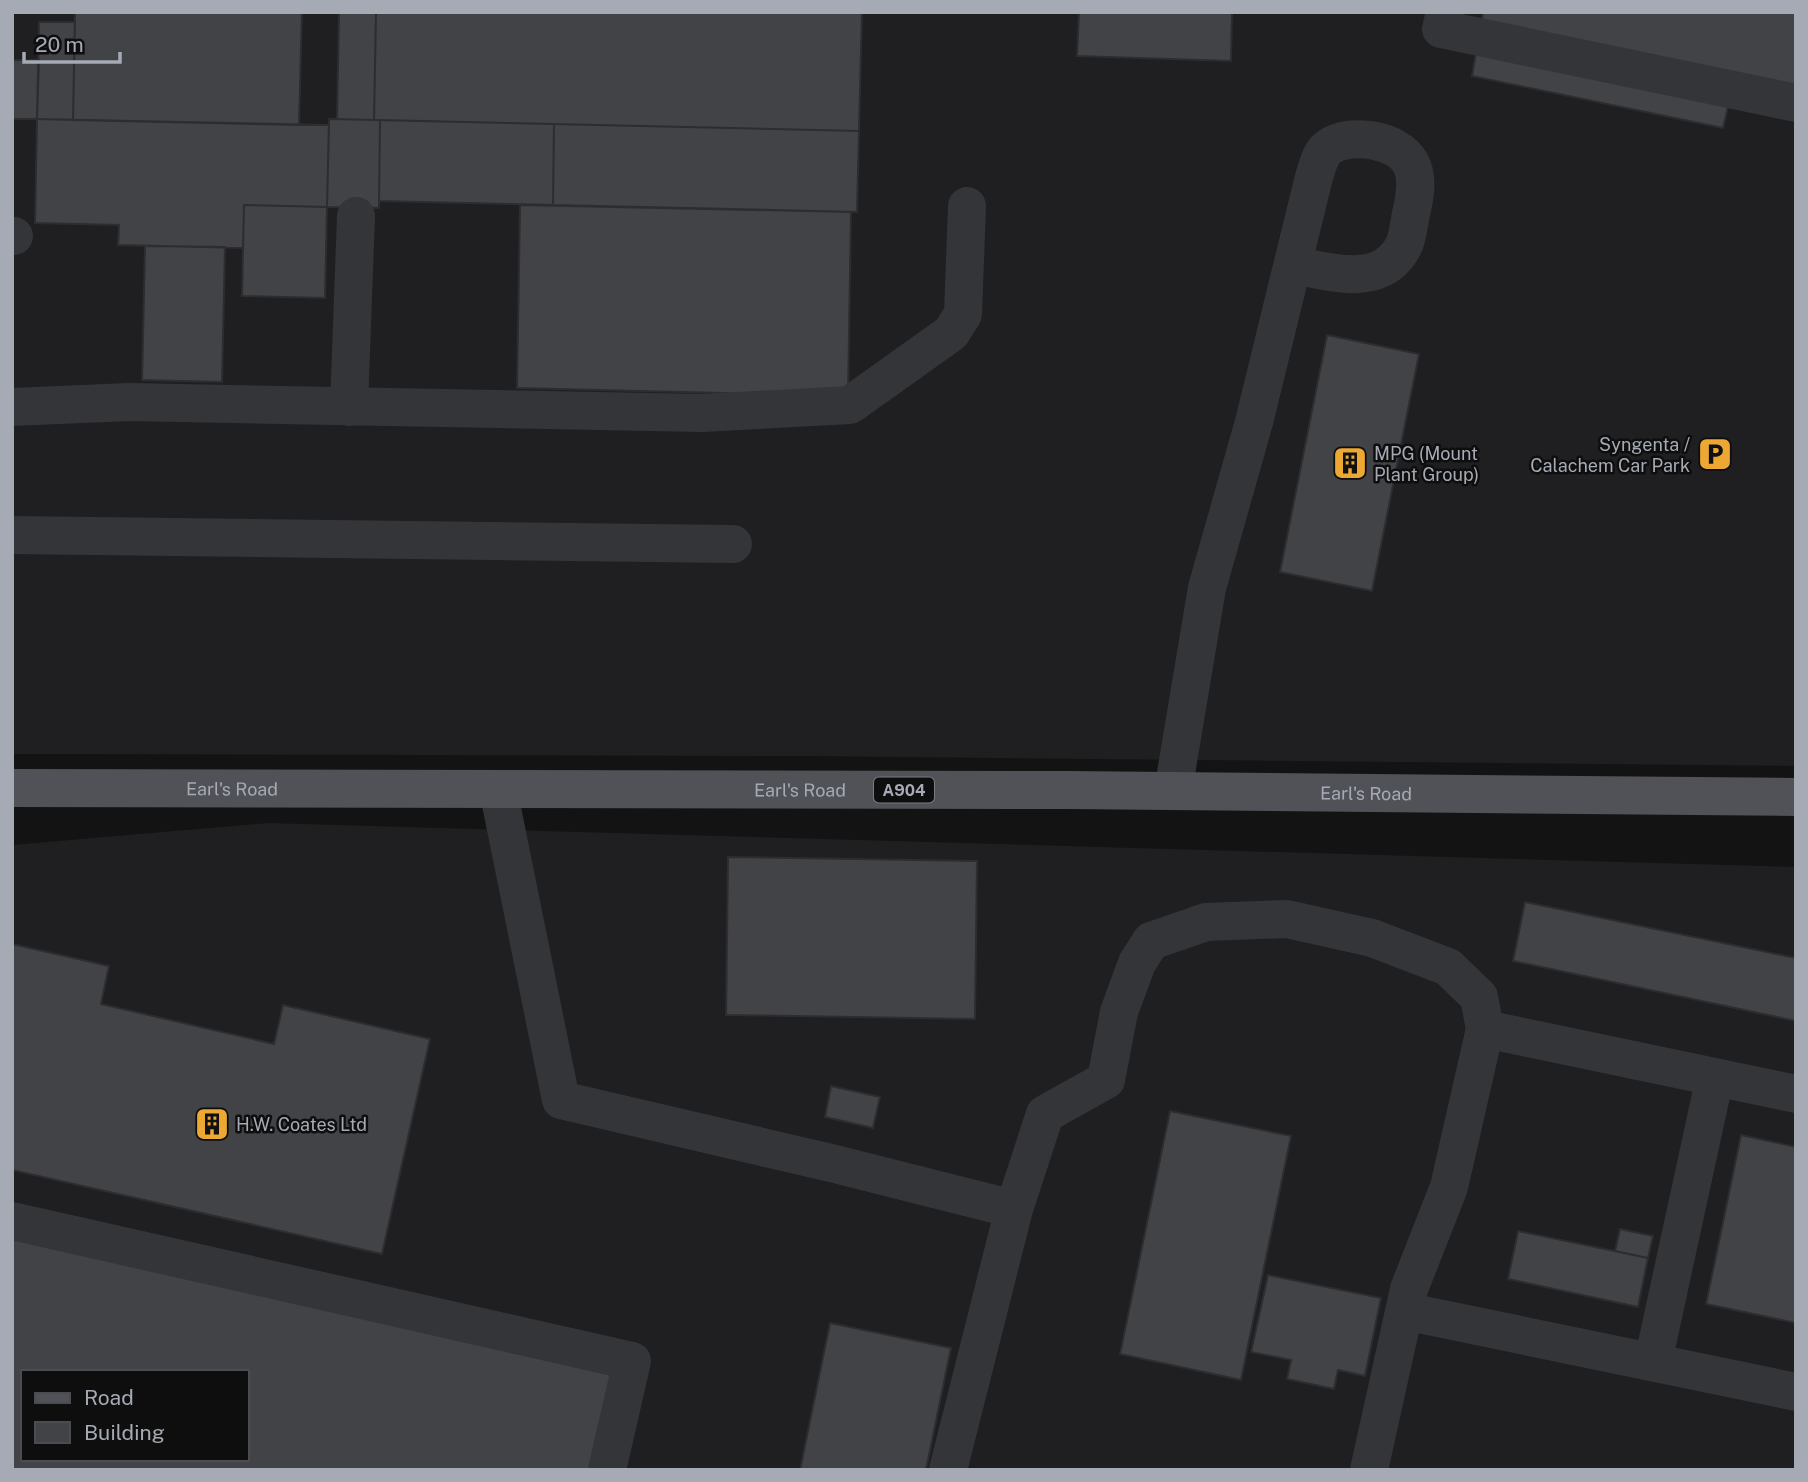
<svg xmlns="http://www.w3.org/2000/svg" width="1808" height="1482" font-family="'Public Sans',sans-serif">
<rect width="100%" height="100%" fill="#131314"/>
<path fill="#1f1f21" fill-rule="evenodd" d="M 12,12 L 1796,12 L 1796,766 L 804,756 L 12,754 Z
M 269,823 L 1796,867 L 1796,1470 L 12,1470 L 12,845 ZM 23,1372 L 247,1372 L 247,1459 L 23,1459 Z"/>
<path fill="#424347" stroke="#2d2d30" stroke-width="2" fill-rule="evenodd" d="M 75,12 L 302,12 L 299,125 L 73,120 Z
M 339,12 L 376,12 L 374,120 L 337,119 Z
M 376,12 L 862,12 L 859,131 L 374,120 Z
M 1079,12 L 1232,12 L 1231,61 L 1077,56 Z
M 1483,12 L 1796,12 L 1796,85 L 1736,73 L 1723,128 L 1472,76 Z
M 39,22 L 75,22 L 73,120 L 37,119 Z
M 12,60 L 39,60 L 37,119 L 12,119 Z
M 37,119 L 329,125 L 327,207 L 244,205 L 243,248 L 118,245 L 119,225 L 35,223 Z
M 329,119 L 380,120 L 379,208 L 327,207 Z
M 380,120 L 554,124 L 553,205 L 379,201 Z
M 554,124 L 859,131 L 857,212 L 553,205 Z
M 244,205 L 327,207 L 325,298 L 242,296 Z
M 520,205 L 851,212 L 848,396 L 517,388 Z
M 145,246 L 225,247 L 222,382 L 142,380 Z
M 1327,335 L 1419,354 L 1372,591 L 1280,572 Z
M 728,857 L 977,861 L 975,1019 L 726,1015 Z
M 1525,902 L 1796,958 L 1796,1021 L 1513,961 Z
M 12,944 L 109,966 L 101,1004 L 274,1044 L 283,1005 L 430,1039 L 382,1254 L 12,1170 Z
M 831,1086 L 880,1097 L 873,1128 L 825,1117 Z
M 1170,1111 L 1291,1136 L 1241,1380 L 1120,1354 Z
M 1741,1135 L 1796,1147 L 1796,1323 L 1706,1304 Z
M 1620,1229 L 1653,1236 L 1648,1258 L 1615,1251 Z
M 1518,1231 L 1648,1258 L 1638,1307 L 1508,1279 Z
M 12,1237 L 613,1375 L 592,1470 L 12,1470 ZM 23,1372 L 247,1372 L 247,1459 L 23,1459 Z
M 1268,1275 L 1381,1298 L 1365,1376 L 1338,1370 L 1334,1389 L 1287,1379 L 1291,1360 L 1251,1352 Z
M 830,1323 L 951,1348 L 926,1470 L 800,1470 Z"/>
<g fill="none" stroke-linecap="round" stroke-linejoin="round">
<path stroke="#343539" stroke-width="38" d="M 1445,12 L 1441,29 L 1796,103
M 12,236 L 14,236
M 12,407 L 129,402 L 702,413 L 850,405 L 951,333 L 963,314 L 967,206
M 349,407 L 356,216
M 12,535 L 733,544
M 498,789 L 561,1100 L 831,1163 L 1014,1209 L 948,1470
M 1173,791 L 1207,588 L 1254,422 L 1314,177 C 1318,165 1320,151 1332,145 C 1354,133 1397,140 1410,162 C 1419,177 1415,197 1411,214 C 1409,223 1408,236 1404,245 C 1382,289 1331,272 1293,265
M 1485,1029 L 1796,1094
M 1014,1209 L 1045,1114 L 1106,1080 L 1119,1012 L 1137,963 L 1151,941 L 1206,922 L 1287,919 L 1372,938 L 1448,967 L 1479,997 L 1485,1029 L 1449,1187 L 1409,1289 L 1369,1470
M 12,1221 L 632,1361 L 607,1470
M 1404,1311 L 1796,1392
M 1653,1362 L 1715,1077"/>
<path stroke="#505258" stroke-width="38" id="s1" d="M 12,788 L 1068,790 L 1796,797"/>
</g>
<defs>
<g id="parking-square" transform="scale(1.75)"><rect x="-9" y="-9" width="18" height="18" rx="4" fill="#eca833" stroke="#0e0e0f"/><path d="M-3.5-5.5H1a3.5 3.5 0 0 1 0 7H-1V5.5H-3.5ZM-1-3.4V-.6H.8a1.4 1.4 0 0 0 0-2.8Z" fill="#111"/></g>
<g id="building-square" transform="scale(1.75)"><rect x="-9" y="-9" width="18" height="18" rx="4" fill="#eca833" stroke="#0e0e0f"/><path d="M-4-6H4V6H1V3H-1V6H-4ZM-2.5-4.3h1.7v1.8h-1.7ZM.8-4.3h1.7v1.8H.8ZM-2.5-1h1.7V.8h-1.7ZM.8-1h1.7V.8H.8Z" fill="#111"/></g>
</defs>
<g fill-rule="evenodd">
<use href="#parking-square" x="1715" y="454"/>
<use href="#building-square" x="1350" y="463"/>
<use href="#building-square" x="212" y="1124"/>
</g>
<g text-anchor="middle" dominant-baseline="central" stroke-width="5" stroke-linejoin="round" paint-order="stroke">
<rect fill="#0e0e0f" stroke="#787b82" stroke-width="2" x="874" y="777.5" width="60" height="25" rx="5"/>
<g font-size="16" font-weight="bold" fill="#a5aab4">
<text x="904" y="790">A904</text>
</g>
<g font-size="18" fill="#a5aab4" stroke="#0e0e0f" text-anchor="start">
<text x="1690" y="444" text-anchor="end">Syngenta /<tspan x="1690" dy="21">Calachem Car Park</tspan></text>
<text x="1374" y="453">MPG (Mount<tspan x="1374" dy="21">Plant Group)</tspan></text>
<text x="236" y="1124">H.W. Coates Ltd</text>
</g>
<g font-size="18" fill="#a5aab4" stroke="#0e0e0f">
<text stroke="none"><textPath href="#s1" startOffset="220">Earl's Road</textPath></text>
<text stroke="none"><textPath href="#s1" startOffset="788">Earl's Road</textPath></text>
<text stroke="none"><textPath href="#s1" startOffset="1354">Earl's Road</textPath></text>
</g>
</g>
<rect width="1808" height="1482" fill="none" stroke="#a5aab4" stroke-width="28"/>
<rect x="21" y="1370" width="228" height="91" fill="#0e0e0f" stroke="#4a4c51" stroke-width="2"/>
<rect x="35" y="1393" width="35" height="10" fill="#505258" stroke="#4a4c51" stroke-width="2"/>
<text x="84" y="1405" font-size="21" fill="#a5aab4">Road</text>
<rect x="35" y="1422" width="35" height="21" fill="#424347" stroke="#4a4c51" stroke-width="2"/>
<text x="84" y="1440" font-size="21" fill="#a5aab4">Building</text>
<path d="M24 52v10h96v-10" fill="none" stroke="#a5aab4" stroke-width="3.5"/>
<text x="35" y="52" font-size="21" fill="#a5aab4" stroke="#0e0e0f" stroke-width="5" paint-order="stroke">20 m</text>
</svg>
